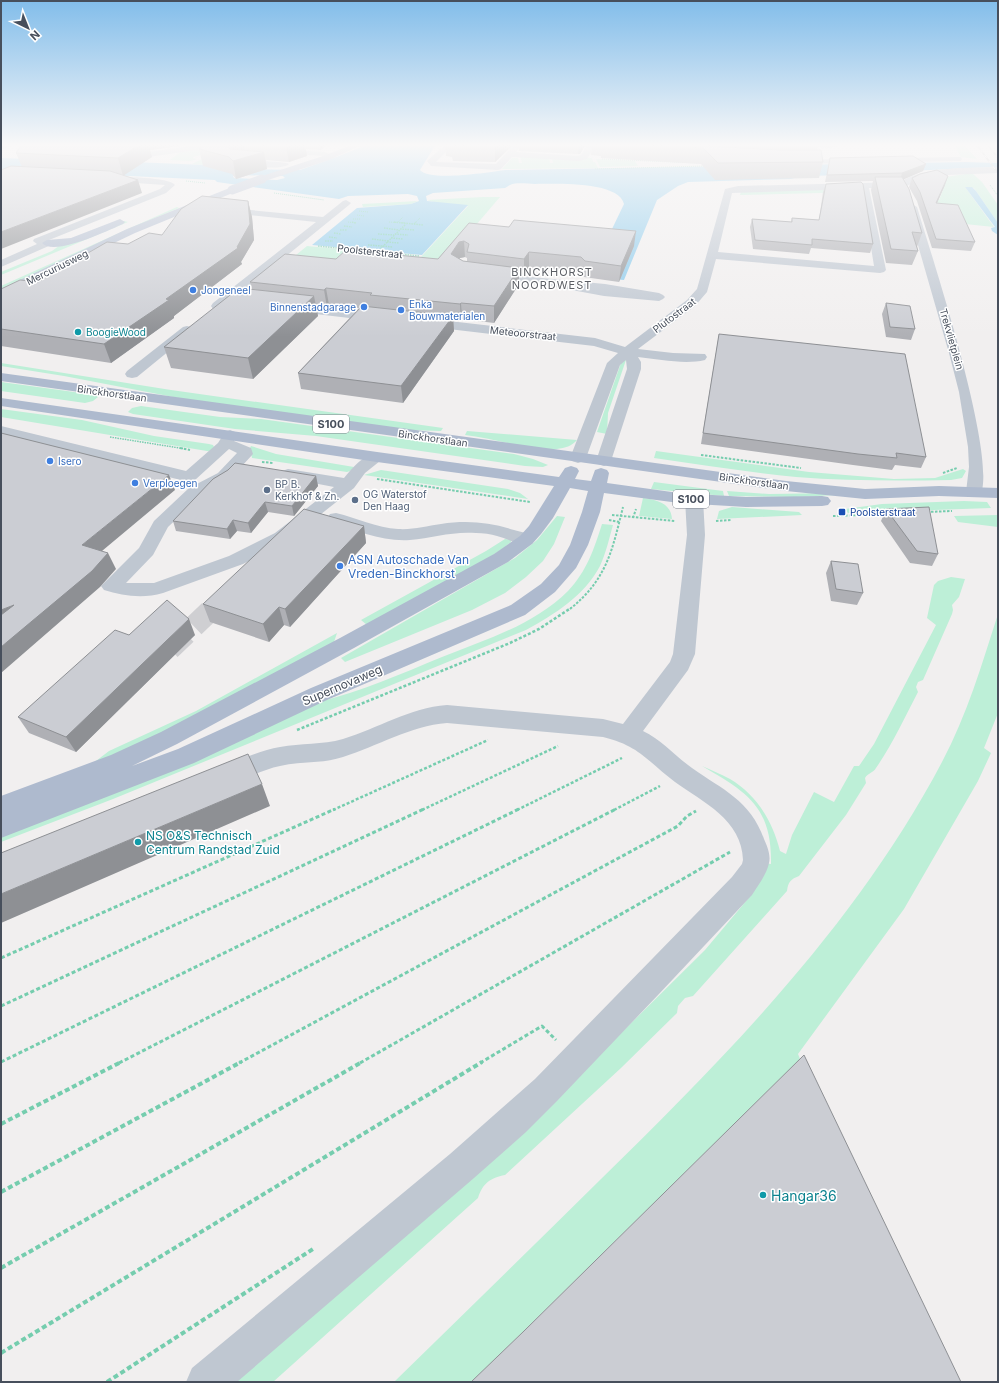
<svg xmlns="http://www.w3.org/2000/svg" width="999" height="1383" font-family="Inter,sans-serif">
<rect width="100%" height="100%" fill="#f1efef"/>
<path fill="#bdefd7" d="M 954,144 L 963,144 L 977,159 L 961,157 Z
M 204,147 L 218,166 L 192,164 L 202,159 L 204,154 L 193,157 L 193,158 L 197,159 L 191,161 L 170,160 L 183,150 Z
M 520,156 L 549,157 L 550,163 L 553,163 L 552,158 L 592,158 L 593,162 L 569,162 L 595,162 L 598,168 L 502,169 L 512,158 L 518,158 L 519,163 L 522,163 Z
M 596,159 L 635,161 L 638,166 L 600,167 Z
M 972,173 L 982,182 L 998,205 L 998,223 L 974,188 L 965,187 L 994,227 L 965,224 L 923,207 L 920,198 L 939,200 L 943,190 L 940,189 L 939,178 Z
M 847,189 L 858,192 L 740,195 L 741,192 Z
M 483,197 L 500,197 L 446,260 L 290,260 L 307,246 L 362,251 L 358,255 L 379,258 L 383,253 L 421,257 L 468,206 L 437,203 L 427,200 Z
M 418,201 L 411,204 L 363,207 L 362,204 Z
M 177,207 L 179,208 L 150,220 L 1,290 L 1,286 Z
M 124,221 L 128,222 L 1,275 L 1,272 L 52,251 L 60,245 Z
M 623,357 L 627,357 L 608,413 L 607,434 L 597,432 Z
M 1,363 L 171,390 L 443,428 L 441,431 L 408,430 L 189,400 L 64,376 L 1,366 Z
M 1,382 L 96,395 L 98,397 L 93,401 L 85,403 L 1,391 Z
M 141,406 L 220,417 L 261,419 L 514,454 L 533,459 L 548,465 L 543,467 L 525,466 L 316,436 L 235,429 L 133,414 L 128,412 L 132,408 Z
M 1,409 L 82,420 L 154,436 L 209,444 L 213,445 L 215,449 L 213,452 L 1,417 Z
M 467,431 L 577,440 C 572,446 565,448 557,449 C 530,451 493,438 465,435 Z
M 251,446 L 276,454 L 354,467 L 350,471 L 347,472 L 252,458 L 250,448 Z
M 656,451 L 809,472 L 894,479 L 935,478 L 963,469 L 966,471 L 962,478 L 951,480 C 899,481 847,481 796,477 C 748,472 701,465 654,458 Z
M 381,470 L 508,489 L 520,493 L 528,499 L 364,475 Z
M 654,482 L 723,491 L 724,496 L 651,489 Z
M 727,491 L 769,494 L 836,493 L 837,495 L 795,497 L 729,496 Z
M 643,498 C 657,500 671,503 672,519 L 639,516 Z
M 964,501 L 987,502 L 991,508 L 848,513 L 845,509 L 882,504 Z
M 732,507 L 799,512 L 802,515 L 717,519 L 719,511 Z
M 998,515 L 998,527 L 958,522 L 954,516 Z
M 557,516 L 565,517 L 554,544 L 543,561 L 526,577 L 505,593 L 472,610 L 345,662 L 341,658 L 515,558 L 537,540 Z
M 602,524 L 613,525 C 609,539 606,553 600,566 C 584,596 555,614 526,630 L 113,799 L 1,842 L 1,833 L 319,702 C 362,691 401,674 442,657 C 485,640 534,625 568,591 C 587,571 594,549 602,524 Z
M 505,539 L 511,540 L 511,542 L 505,547 L 484,561 L 367,625 L 361,620 L 486,551 Z
M 951,577 L 965,579 L 959,597 L 952,605 L 953,610 L 952,614 L 923,680 L 918,682 L 916,687 L 918,692 C 905,717 892,745 876,768 C 873,773 868,773 865,778 L 866,783 L 846,815 L 799,876 C 791,879 788,882 787,891 L 693,996 L 685,998 L 678,1006 L 677,1013 L 621,1068 L 505,1175 C 490,1178 483,1183 478,1198 L 273,1382 L 230,1382 L 604,1050 L 705,950 L 752,894 L 764,863 L 771,864 C 772,807 747,792 702,766 C 711,770 721,774 730,779 C 757,795 773,822 780,851 L 786,854 L 792,835 L 814,792 L 834,802 L 854,766 L 859,766 L 874,744 L 936,625 L 927,618 L 934,585 L 938,581 Z
M 998,614 L 998,713 L 984,748 L 991,753 L 978,781 L 904,909 L 798,1054 L 800,1059 L 472,1382 L 394,1382 C 463,1315 532,1247 600,1180 C 729,1054 857,923 942,762 C 967,715 982,664 998,614 Z
M 337,633 L 334,642 L 210,712 L 92,764 L 109,751 L 196,711 Z"/>
<path fill="#8acaec" fill-rule="evenodd" d="M 368,144 L 436,144 L 420,170 C 430,182 489,172 506,170 L 966,162 L 998,163 L 998,167 L 907,171 L 908,174 L 801,176 L 791,179 L 688,182 L 678,186 L 657,200 L 624,280 L 589,277 L 624,204 C 619,181 554,184 535,184 C 528,184 517,182 510,185 C 508,186 507,187 505,188 L 433,193 L 426,196 L 427,201 L 468,205 L 422,255 L 312,245 L 357,208 L 411,204 L 419,201 L 417,196 L 408,194 L 348,196 L 339,199 L 217,182 L 215,180 L 1,170 L 1,158 C 81,161 162,162 241,167 L 243,169 L 300,170 L 339,156 ZM 238,175 L 283,176 L 285,178 L 277,180 L 234,178 L 233,176 Z
M 965,187 L 972,187 L 976,191 L 998,223 L 998,235 L 992,231 L 991,228 L 995,227 Z"/>
<g fill="none" stroke-linecap="round" stroke-linejoin="round">
<path stroke="#cfcfd2" stroke-width="18" stroke-dasharray="18 9" stroke-linecap="butt" d="M 212,609 L 221,600"/>
<path stroke="#cfcfd2" stroke-width="22" stroke-dasharray="22 11" stroke-linecap="butt" d="M 170,649 L 213,608"/>
<path stroke="#75cdae" stroke-width="1" stroke-dasharray="1 1" stroke-linecap="butt" d="M 602,159 L 697,163
M 595,169 L 706,166
M 186,181 L 205,183
M 990,185 L 998,196
M 274,193 L 324,200
M 359,211 L 368,212
M 357,215 L 364,216
M 353,219 L 360,219
M 348,222 L 356,223
M 389,222 L 405,223
M 397,223 L 403,217
M 415,223 L 420,218"/>
<path stroke="#75cdae" stroke-width="1.5" stroke-dasharray="1.5 1" stroke-linecap="butt" d="M 352,222 L 356,223
M 394,222 L 423,225
M 414,224 L 416,222
M 344,226 L 352,227
M 384,228 L 399,230
M 400,229 L 415,230
M 340,230 L 347,230
M 334,233 L 341,234
M 378,234 L 394,235
M 395,234 L 408,235
M 329,237 L 337,238
M 391,238 L 403,239
M 372,239 L 388,241
M 325,241 L 333,241
M 387,242 L 399,243
M 368,245 L 382,246
M 318,246 L 419,256
M 383,246 L 393,247
M 377,252 L 406,224
M 110,437 L 186,449"/>
<path stroke="#75cdae" stroke-width="2" stroke-dasharray="2.5 1.5" stroke-linecap="butt" d="M 180,448 L 190,450
M 701,455 L 801,468
M 262,462 L 273,463
M 943,473 L 957,468
M 377,479 L 530,502
M 927,512 L 952,511
M 612,515 L 675,521
M 833,516 L 886,514
M 633,518 L 636,509
M 609,520 L 619,522
M 716,521 L 731,520
M 570,609 C 607,579 612,551 623,507"/>
<path stroke="#75cdae" stroke-width="2.5" stroke-dasharray="3 2" stroke-linecap="butt" d="M 297,730 L 510,643 L 539,629 L 571,608
M 333,810 L 488,740
M 422,810 L 558,746
M 517,810 L 622,758
M 614,810 L 660,786"/>
<path stroke="#75cdae" stroke-width="3" stroke-dasharray="4 2.5" stroke-linecap="butt" d="M 1,958 L 335,809
M 1,1006 L 424,809
M 1,1062 L 519,809
M 119,1063 L 616,809
M 239,1063 L 678,826 L 687,816 L 696,811
M 360,1063 L 730,852
M 480,1063 L 542,1026 L 556,1040"/>
<path stroke="#75cdae" stroke-width="4" stroke-dasharray="5 3" stroke-linecap="butt" d="M 1,1124 L 121,1062
M 1,1192 L 241,1062
M 1,1268 L 362,1062
M 1,1353 L 482,1062
M 107,1382 L 313,1249"/>
<path fill="#bfc7d1" fill-rule="evenodd" d="M 5,144 L 16,144 L 1,150 L 1,145 Z
M 205,144 L 216,144 L 207,148 C 193,150 125,163 117,156 L 121,154 L 134,154 Z
M 257,144 L 266,144 L 243,160 C 251,161 286,161 289,164 C 281,171 245,166 234,164 L 233,162 L 235,158 Z
M 446,144 L 454,144 L 436,162 L 496,164 L 515,144 L 523,144 L 516,152 L 578,156 L 581,155 L 588,144 L 596,144 L 587,159 L 579,161 L 512,157 L 501,169 L 498,170 L 431,166 L 427,161 Z
M 792,144 L 842,144 L 831,148 L 796,146 Z
M 274,149 L 325,152 L 329,154 L 325,156 L 277,153 L 273,151 Z
M 958,157 L 961,157 L 962,159 L 961,161 L 793,164 L 789,162 L 793,160 Z
M 998,167 L 998,173 L 947,175 L 922,179 L 902,188 L 869,188 L 886,270 L 884,272 L 880,273 L 716,259 L 707,292 L 695,306 L 638,349 L 673,353 L 705,354 L 707,357 L 705,360 C 684,365 659,359 638,357 L 641,362 L 641,369 L 610,464 L 604,466 L 598,464 L 596,461 L 627,369 L 626,360 L 620,365 L 586,458 L 584,461 L 578,463 L 572,461 L 570,458 L 607,363 L 618,353 L 594,346 L 423,326 L 419,325 L 417,322 L 419,319 L 423,318 L 595,338 L 625,347 L 687,300 L 697,289 L 725,189 L 738,186 L 900,182 C 925,166 969,168 998,167 ZM 859,189 L 862,191 L 874,266 L 718,252 L 732,193 Z
M 109,176 C 122,177 169,177 175,185 L 166,193 L 49,240 L 52,243 L 51,245 L 1,267 L 1,260 L 37,244 L 33,241 L 34,239 L 160,189 L 165,185 L 106,181 L 105,179 Z
M 346,200 L 351,203 L 349,205 L 221,309 L 213,309 L 211,306 L 213,303 L 316,222 L 221,212 L 218,211 L 216,209 L 218,207 L 323,217 L 343,201 Z
M 912,204 L 917,207 C 931,254 999,460 980,496 L 974,497 L 968,496 L 966,492 L 969,467 L 968,447 L 959,392 L 949,353 L 907,207 Z
M 490,273 L 605,284 L 659,293 L 663,295 L 665,297 L 663,299 L 659,301 L 604,296 L 550,286 L 486,278 L 484,276 L 486,274 Z
M 286,303 L 383,314 L 387,315 L 389,318 L 387,321 L 383,322 L 282,310 L 280,307 L 282,304 Z
M 187,326 L 191,327 L 193,330 L 191,333 L 137,377 L 132,378 L 127,377 L 125,374 L 127,371 L 183,327 Z
M 1,426 L 186,471 L 218,443 L 225,432 L 230,430 L 235,432 L 238,435 L 234,441 L 251,448 L 253,454 L 230,479 L 201,496 L 168,527 L 153,555 L 126,583 L 154,583 L 229,556 L 275,533 L 334,487 L 282,477 L 280,474 L 282,471 L 288,469 L 344,478 C 353,467 367,450 383,454 L 385,457 L 365,473 L 354,488 L 287,541 L 243,564 L 163,593 C 143,599 123,596 104,590 L 101,586 L 139,548 L 154,521 L 189,488 L 218,473 L 237,453 L 229,449 L 195,480 L 189,482 L 1,436 Z
M 694,494 L 700,495 L 703,499 L 705,535 L 695,654 L 688,670 L 643,731 C 662,740 675,756 692,768 C 723,790 750,800 764,839 C 767,846 771,855 769,863 C 767,874 758,885 752,895 L 658,995 L 557,1101 L 526,1132 L 474,1178 L 237,1382 L 186,1382 L 192,1368 L 450,1154 L 502,1108 L 535,1079 L 732,877 L 742,864 L 743,860 C 742,820 703,802 675,782 C 647,761 640,746 603,737 L 447,723 C 410,726 378,746 343,757 C 322,764 301,761 280,766 C 261,770 243,780 225,786 L 216,783 L 213,776 L 216,769 C 237,761 258,751 280,747 C 301,743 322,745 343,739 C 379,728 409,708 447,705 L 603,719 L 623,724 L 670,662 L 673,654 L 687,535 L 685,499 L 688,495 Z
M 336,513 C 357,518 377,528 398,529 C 413,530 426,526 441,524 C 466,520 490,522 514,530 C 521,532 531,533 535,540 L 532,544 C 520,547 509,539 497,536 C 491,534 483,533 476,533 C 453,531 432,538 410,540 C 383,542 355,530 330,522 L 327,518 L 330,514 Z"/>
<path fill="#aebace" fill-rule="evenodd" d="M 354,144 L 364,144 L 329,160 L 265,181 L 259,181 L 258,179 L 259,177 L 323,156 Z
M 232,187 L 235,188 L 237,190 L 235,192 L 135,233 L 1,297 L 1,289 L 127,229 Z
M 120,219 L 125,222 L 123,224 C 109,230 54,257 42,243 L 47,240 L 71,238 Z
M 1,373 L 786,481 L 865,489 L 939,486 L 998,488 L 998,498 L 939,496 L 865,499 L 786,491 L 1,381 Z
M 1,398 L 377,452 L 559,477 L 565,468 L 571,466 L 577,468 L 579,471 L 575,479 L 591,481 L 595,470 L 601,468 L 607,470 L 609,473 L 607,483 L 679,493 L 746,497 L 822,496 L 828,497 L 831,501 L 828,505 L 822,506 L 746,507 L 679,503 L 604,493 L 600,512 L 588,545 L 576,568 L 555,592 L 525,615 L 327,700 L 194,763 L 1,838 L 1,796 L 111,755 L 161,732 L 340,638 L 494,554 L 520,536 L 529,526 L 554,486 L 377,462 L 1,406 ZM 570,488 L 588,491 L 582,512 L 570,545 L 559,565 L 541,584 L 511,605 L 311,688 L 178,749 L 132,766 L 177,744 L 354,648 L 508,562 L 532,544 L 541,534 L 553,518 Z"/>
<g stroke="#b1b3b9" stroke-width="1.5">
<path id="rail" d="M 976,144 L 998,173
M 987,144 L 998,158"/>
</g>
<use href="#rail" stroke="#fff" stroke-width="1" stroke-dasharray="3.5" stroke-linecap="butt"/>
<path stroke="#aebace" stroke-width="9" d="M 232,190 L 262,179"/>
</g>
<path fill="#afb0b5" fill-rule="evenodd" d="M 205,144 L 329,144 L 320,150 L 306,149 L 307,156 L 289,162 L 266,160 L 267,169 L 236,179 L 232,174 L 203,166 L 199,149 Z
M 445,144 L 514,144 L 495,162 L 453,161 L 452,157 L 446,156 Z
M 519,144 L 586,144 L 580,154 L 578,154 L 519,151 Z
M 592,144 L 707,144 L 710,146 L 712,146 L 712,144 L 819,144 L 817,150 L 823,162 L 819,178 L 715,180 L 701,164 L 601,158 L 601,156 L 591,155 Z
M 150,150 L 152,157 L 123,175 L 142,193 L 22,167 L 16,153 Z
M 830,158 L 926,164 L 923,171 L 903,179 L 922,233 L 917,247 L 918,251 L 912,265 L 886,263 L 871,190 L 873,181 L 825,182 Z
M 912,178 L 945,185 L 937,203 L 975,242 L 971,251 L 932,248 L 917,201 L 909,187 Z
M 826,184 L 873,244 L 870,253 L 811,248 L 809,254 L 753,249 L 750,227 L 752,219 L 791,222 L 792,218 L 819,220 L 823,192 Z
M 248,201 L 252,217 L 254,240 L 241,262 L 242,264 L 174,316 L 174,318 L 111,363 L 1,346 L 1,289 L 38,282 L 128,244 L 162,235 Z
M 469,223 L 634,246 L 619,282 L 584,277 L 580,272 L 529,267 L 524,275 L 519,274 L 519,284 L 494,323 L 462,319 L 461,321 L 453,320 L 454,331 L 403,403 L 301,389 L 298,373 L 359,308 L 329,305 L 327,307 L 316,305 L 318,316 L 253,379 L 171,368 L 164,347 L 252,289 L 250,282 L 336,259 L 438,259 ZM 465,257 L 467,258 L 467,261 L 463,261 L 459,258 L 460,258 Z
M 886,303 L 915,329 L 911,340 L 886,337 L 882,314 Z
M 719,334 L 926,457 L 921,468 L 895,465 L 892,470 L 853,465 L 701,444 Z
M 316,476 L 318,486 L 294,516 L 268,512 L 251,533 L 237,531 L 230,539 L 176,531 L 173,521 Z
M 886,509 L 938,554 L 932,566 L 910,563 L 881,521 Z
M 364,526 L 366,543 L 290,627 L 284,625 L 269,642 L 210,622 L 203,604 Z
M 831,561 L 863,593 L 857,605 L 831,601 L 826,573 Z
M 129,635 L 195,635 L 76,752 L 29,733 L 18,717 Z"/>
<path fill="#8e9094" d="M 128,144 L 195,144 L 150,150 L 152,157 L 123,176 L 118,158 Z
M 229,144 L 244,144 L 245,150 L 234,157 L 228,146 Z
M 296,144 L 305,144 L 307,156 L 289,162 L 286,147 Z
M 319,144 L 329,144 L 320,150 Z
M 498,144 L 514,144 L 495,162 L 495,147 Z
M 578,144 L 586,144 L 580,154 L 578,154 Z
M 264,152 L 267,169 L 236,179 L 233,161 Z
M 926,164 L 923,171 L 900,181 L 902,173 Z
M 948,176 L 945,185 L 933,212 L 936,203 Z
M 138,180 L 142,193 L 1,249 L 1,232 Z
M 248,201 L 252,217 L 254,240 L 241,262 L 242,264 L 174,316 L 174,318 L 111,363 L 104,344 L 166,299 L 237,247 Z
M 636,231 L 634,246 L 619,282 L 621,266 Z
M 464,241 L 465,257 L 460,258 L 452,269 L 451,254 L 459,242 Z
M 529,252 L 529,267 L 524,275 L 524,259 Z
M 519,268 L 519,284 L 494,323 L 494,306 Z
M 326,288 L 329,305 L 327,307 L 324,290 Z
M 314,296 L 318,316 L 253,379 L 248,358 Z
M 461,303 L 462,319 L 461,321 L 460,304 Z
M 453,316 L 454,331 L 403,403 L 401,386 Z
M 169,475 L 175,490 L 90,561 L 82,545 Z
M 316,476 L 318,486 L 294,516 L 292,506 Z
M 265,502 L 268,512 L 251,533 L 248,523 Z
M 233,520 L 237,531 L 230,539 L 227,529 Z
M 364,526 L 366,543 L 290,627 L 285,609 Z
M 108,553 L 116,569 L 100,587 L 1,673 L 1,647 Z
M 14,605 L 1,629 L 1,610 Z
M 279,607 L 284,625 L 269,642 L 263,624 Z
M 189,619 L 195,635 L 76,752 L 66,737 Z
M 262,784 L 270,806 L 1,923 L 1,894 Z"/>
<path fill="#cbcdd3" stroke="#8e9094" d="M 22,144 L 141,144 L 118,158 L 16,153 Z
M 205,144 L 229,144 L 228,146 L 230,149 L 264,152 L 233,161 L 229,157 L 199,149 Z
M 245,144 L 296,144 L 286,147 Z
M 453,144 L 498,144 L 495,147 L 452,145 Z
M 635,144 L 707,144 L 710,146 L 779,150 L 821,150 L 823,162 L 718,163 L 703,148 Z
M 913,156 L 926,164 L 902,173 L 827,175 L 830,158 Z
M 11,166 L 110,171 L 138,180 L 1,232 L 1,170 Z
M 937,170 L 948,176 L 936,203 L 958,205 L 975,242 L 936,239 L 920,192 L 912,178 L 920,174 Z
M 875,177 L 902,177 L 909,189 L 922,233 L 912,232 L 918,251 L 891,249 Z
M 861,182 L 863,184 L 873,244 L 812,239 L 812,245 L 755,240 L 752,219 L 792,222 L 792,218 L 819,220 L 826,184 Z
M 202,196 L 248,201 L 250,224 L 237,247 L 238,248 L 166,299 L 169,300 L 104,344 L 1,329 L 1,289 L 20,280 L 38,282 L 107,242 L 128,244 L 149,233 L 162,235 L 181,209 Z
M 514,220 L 636,231 L 621,266 L 585,261 L 581,257 L 529,252 L 524,259 L 467,252 L 469,244 L 464,241 L 459,242 L 451,254 L 463,261 L 519,268 L 494,306 L 461,303 L 460,304 L 370,295 L 372,293 L 326,288 L 324,290 L 250,282 L 285,254 L 336,259 L 346,250 L 438,259 L 469,223 L 509,227 Z
M 239,288 L 314,296 L 248,358 L 164,347 Z
M 886,303 L 910,306 L 915,329 L 890,327 Z
M 362,306 L 453,316 L 401,386 L 298,373 Z
M 719,334 L 905,354 L 926,457 L 896,453 L 897,458 L 858,454 L 703,433 Z
M 1,433 L 169,475 L 82,545 L 108,553 L 92,571 L 1,647 L 1,615 L 14,605 L 1,610 Z
M 235,463 L 316,476 L 292,506 L 265,502 L 248,523 L 233,520 L 227,529 L 173,521 L 213,479 L 228,470 Z
M 929,507 L 938,554 L 917,551 L 886,509 Z
M 304,509 L 364,526 L 285,609 L 279,607 L 263,624 L 203,604 Z
M 831,561 L 858,564 L 863,593 L 836,589 Z
M 167,600 L 189,619 L 66,737 L 18,717 L 115,630 L 129,635 Z
M 248,754 L 262,784 L 1,894 L 1,853 Z
M 804,1055 L 961,1382 L 471,1382 L 524,1331 Z"/>
<linearGradient id="sky" x2="0" y2="1"><stop stop-color="#82bdea"/><stop offset="0.43" stop-color="#f9f8f8"/><stop offset="1" stop-color="#f9f8f8" stop-opacity="0"/></linearGradient>
<rect width="999" height="337" fill="url(#sky)"/>
<g fill="#3f7fe0" stroke="#fff" stroke-width="1.5">
<circle cx="193" cy="290" r="4"/>
<circle cx="364" cy="307" r="4"/>
<circle cx="401" cy="310" r="4"/>
<circle cx="50" cy="461" r="4"/>
<circle cx="135" cy="483" r="4"/>
<circle cx="340" cy="566" r="4"/>
</g>
<g fill="#0f9aa8" stroke="#fff" stroke-width="1.5">
<circle cx="78" cy="332" r="4"/>
<circle cx="138" cy="842" r="4"/>
<circle cx="763" cy="1195" r="4"/>
</g>
<g fill="#5c6f8a" stroke="#fff" stroke-width="1.5">
<circle cx="267" cy="490" r="4"/>
<circle cx="355" cy="500" r="4"/>
</g>
<rect fill="#1a4fb4" stroke="#fff" stroke-width="1.5" x="838" y="508" width="8" height="8" rx="2"/>
<g text-anchor="middle" dominant-baseline="central" stroke-width="3" stroke-linejoin="round" paint-order="stroke">
<g font-size="10" fill="#474f5c" stroke="#fff">
<text transform="translate(370 251) rotate(6)">Poolsterstraat</text>
<text transform="translate(57 267) rotate(-26)">Mercuriusweg</text>
<text transform="translate(674 315) rotate(-37)">Plutostraat</text>
<text transform="translate(523 333) rotate(6)">Meteoorstraat</text>
<text transform="translate(952 339) rotate(74)">Trekvlietplein</text>
<text transform="translate(112 393) rotate(8)">Binckhorstlaan</text>
<text transform="translate(433 438) rotate(8)">Binckhorstlaan</text>
<text transform="translate(754 481) rotate(8)">Binckhorstlaan</text>
</g>
<g font-size="10" fill="#366cbe" stroke="#fff" text-anchor="start">
<text x="201" y="290">Jongeneel</text>
<text x="409" y="304">Enka<tspan x="409" dy="12">Bouwmaterialen</tspan></text>
<text x="356" y="307" text-anchor="end">Binnenstadgarage</text>
<text x="58" y="461">Isero</text>
<text x="143" y="483">Verploegen</text>
</g>
<g font-size="10" fill="#0d838f" stroke="#fff" text-anchor="start">
<text x="86" y="332">BoogieWood</text>
</g>
<g font-size="10" fill="#4e5e75" stroke="#fff" text-anchor="start">
<text x="275" y="484">BP B.<tspan x="275" dy="12">Kerkhof &amp; Zn.</tspan></text>
<text x="363" y="494">OG Waterstof<tspan x="363" dy="12">Den Haag</tspan></text>
</g>
<g font-size="10" fill="#164399" stroke="#fff" text-anchor="start">
<text x="850" y="512">Poolsterstraat</text>
</g>
<g font-size="11" letter-spacing="1" fill="#5b5e64" stroke="#fff">
<text x="552" y="272">BINCKHORST<tspan x="552" dy="13">NOORDWEST</tspan></text>
</g>
<g fill="#fff" stroke="#7e848d" stroke-width="1">
<rect x="313" y="415" width="36" height="18" rx="3"/>
<rect x="673" y="490" width="36" height="18" rx="3"/>
</g>
<g font-size="11" font-weight="bold" fill="#474f5c">
<text x="331" y="424">S100</text>
<text x="691" y="499">S100</text>
</g>
<g font-size="12" fill="#366cbe" stroke="#fff" text-anchor="start">
<text x="348" y="559">ASN Autoschade Van<tspan x="348" dy="14">Vreden-Binckhorst</tspan></text>
</g>
<g font-size="12" fill="#474f5c" stroke="#fff">
<text transform="translate(342 685) rotate(-23)">Supernovaweg</text>
</g>
<g font-size="12" fill="#0d838f" stroke="#fff" text-anchor="start">
<text x="146" y="835">NS O&amp;S Technisch<tspan x="146" dy="14">Centrum Randstad Zuid</tspan></text>
</g>
<g font-size="14" fill="#0d838f" stroke="#fff" text-anchor="start">
<text x="771" y="1195">Hangar36</text>
</g>
</g>
<rect width="999" height="1383" fill="none" stroke="#474f5c" stroke-width="4"/>
<g transform="translate(28 28) rotate(137)" stroke="#ffffff" stroke-width="3" paint-order="stroke">
<path d="M0-3L7 15L0 10L-7 15Z" fill="#474f5c"/>
<text y="-6" font-size="11" font-weight="bold" text-anchor="middle" fill="#474f5c">N</text>
</g>
</svg>
